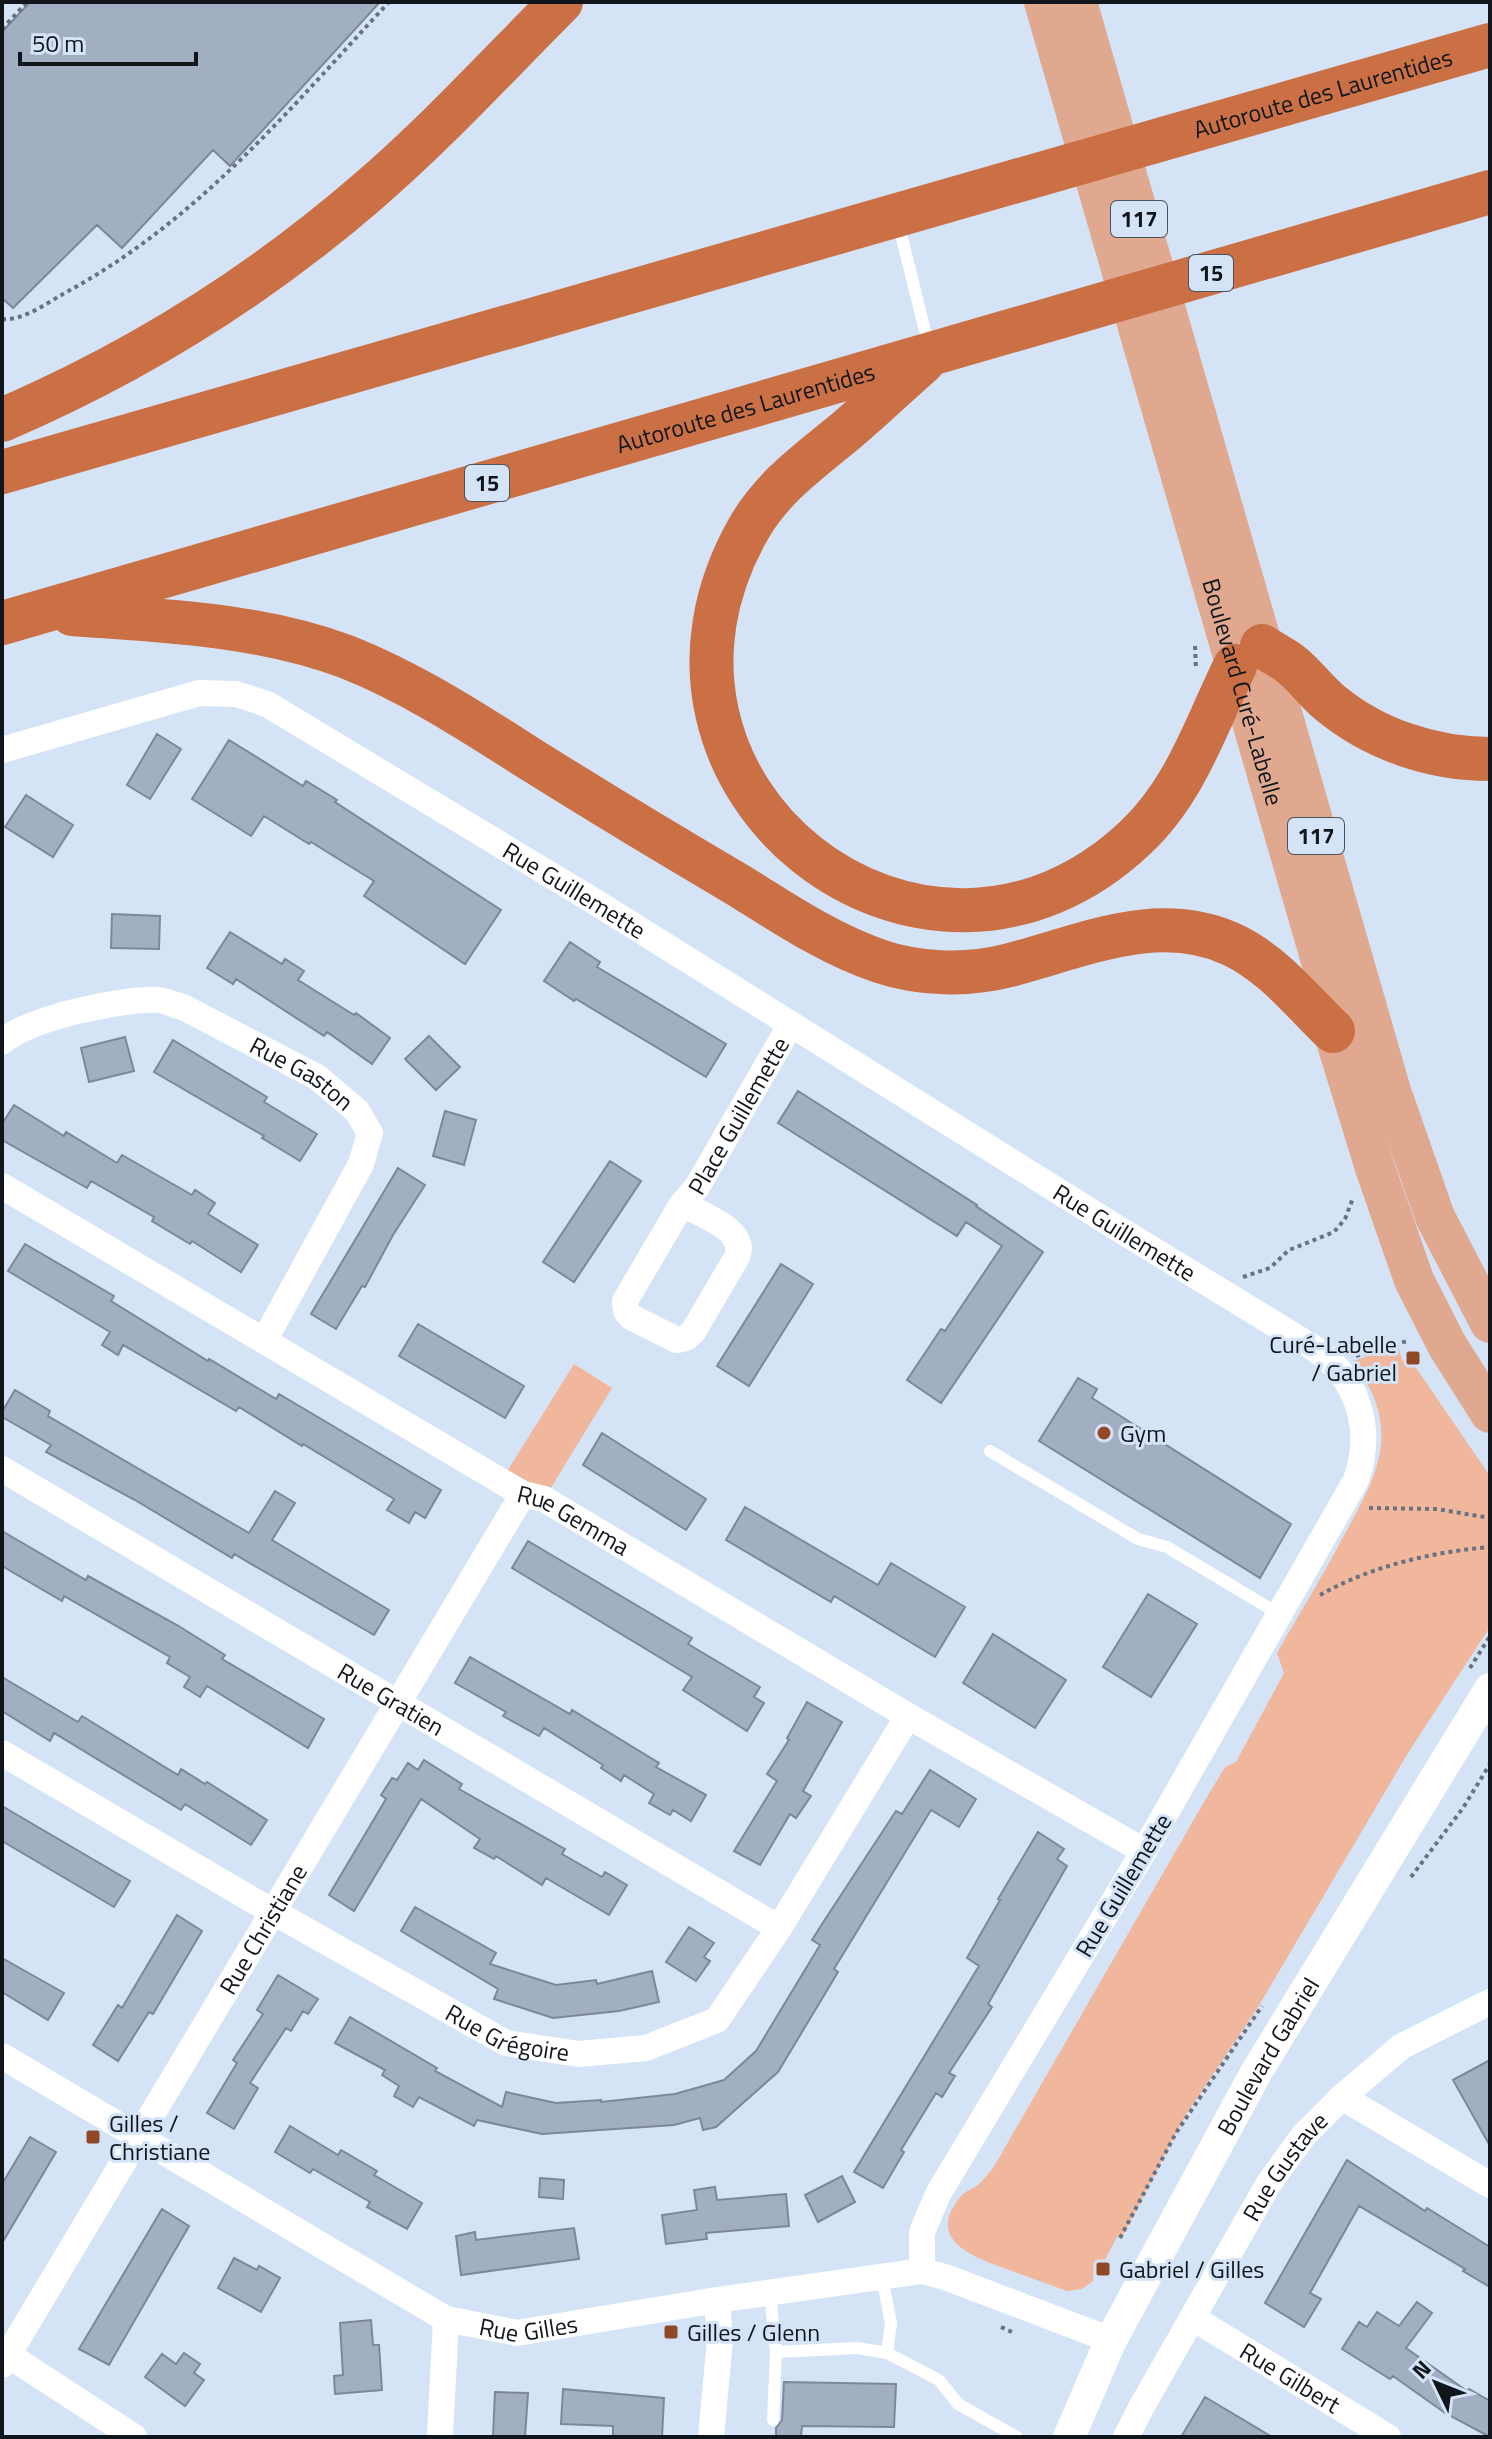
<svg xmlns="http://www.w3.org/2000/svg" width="1492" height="2439" font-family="'Titillium Web',sans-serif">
<rect width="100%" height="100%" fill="#d5e3f7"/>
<path fill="#f0b79d" d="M 1398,1346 L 1402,1360 L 1410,1359 L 1490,1476 L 1490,1627 L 1408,1753 L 1258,2007 L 1185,2116 L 1122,2237 L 1118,2235 L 1097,2275 L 1093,2274 L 1093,2281 L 1082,2289 L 1067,2291 C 1048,2284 1028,2277 1009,2270 C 976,2258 923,2241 961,2196 C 966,2190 976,2188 981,2182 C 995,2169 1005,2146 1015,2130 L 1204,1802 L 1225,1767 L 1236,1762 L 1284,1673 L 1277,1653 C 1298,1616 1321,1579 1341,1541 C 1378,1474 1404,1431 1353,1361 Z
M 574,1364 L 612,1388 L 544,1499 L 501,1481 Z"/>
<path fill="#a2afc2" stroke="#7c889a" stroke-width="2" d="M 30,2 L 380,2 L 230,166 L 213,150 L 122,248 L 97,225 L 13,308 L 2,298 L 2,32 Z
M 157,734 L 181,749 L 150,799 L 127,785 Z
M 229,740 L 303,786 L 306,781 L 337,800 L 335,802 L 501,910 L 465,964 L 364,896 L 374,881 L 311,842 L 309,844 L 264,816 L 251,836 L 192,799 Z
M 26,795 L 73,825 L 53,857 L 5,827 Z
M 112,914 L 160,916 L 159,949 L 111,948 Z
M 230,932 L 282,964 L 285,959 L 304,971 L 298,980 L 354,1015 L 356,1013 L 390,1038 L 372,1064 L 327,1032 L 324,1036 L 236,979 L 233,984 L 207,968 Z
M 570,942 L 600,962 L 597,967 L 726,1044 L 706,1077 L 576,999 L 574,1001 L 544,981 Z
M 429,1036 L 460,1067 L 436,1090 L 405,1059 Z
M 125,1037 L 134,1071 L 89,1082 L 81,1048 Z
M 173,1040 L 267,1097 L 264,1102 L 317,1134 L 300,1161 L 262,1138 L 264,1136 L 154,1072 Z
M 798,1091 L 977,1205 L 976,1206 L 1043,1252 L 941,1403 L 907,1380 L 941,1329 L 945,1331 L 1002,1246 L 966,1222 L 957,1236 L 778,1123 Z
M 14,1105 L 64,1136 L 66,1132 L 117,1163 L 122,1155 L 192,1195 L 195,1190 L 215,1203 L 208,1214 L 258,1245 L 241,1272 L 192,1241 L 190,1244 L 152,1221 L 154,1217 L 91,1181 L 87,1188 L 2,1140 L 2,1124 Z
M 445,1111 L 476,1120 L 464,1165 L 433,1156 Z
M 610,1161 L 641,1181 L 574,1282 L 543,1262 Z
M 398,1168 L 425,1185 L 393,1235 L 365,1287 L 362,1286 L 336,1329 L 311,1314 Z
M 25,1244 L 114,1296 L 111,1301 L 208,1361 L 209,1359 L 276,1399 L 279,1394 L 441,1490 L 425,1518 L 415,1512 L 409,1523 L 387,1510 L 394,1499 L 303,1444 L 302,1446 L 239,1407 L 236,1411 L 123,1345 L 118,1355 L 102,1345 L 110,1332 L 8,1271 Z
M 781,1264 L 813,1284 L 749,1386 L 717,1366 Z
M 418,1324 L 524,1386 L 505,1418 L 399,1356 Z
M 1078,1378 L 1097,1389 L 1092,1398 L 1291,1524 L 1260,1578 L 1039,1441 Z
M 15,1390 L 50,1411 L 48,1416 L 249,1533 L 275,1491 L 295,1503 L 272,1540 L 389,1610 L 374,1635 L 234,1554 L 232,1558 L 135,1500 L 46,1452 L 51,1445 L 2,1417 L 2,1412 Z
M 602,1433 L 706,1499 L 686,1530 L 583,1465 Z
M 745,1507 L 878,1585 L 891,1563 L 965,1607 L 935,1657 L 834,1596 L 831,1602 L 726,1540 Z
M 2,1531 L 86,1580 L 88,1576 L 177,1625 L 225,1655 L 222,1659 L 324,1719 L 308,1748 L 207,1686 L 200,1697 L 184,1687 L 190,1677 L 167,1663 L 170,1657 L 64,1596 L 62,1601 L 2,1566 Z
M 528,1541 L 692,1638 L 688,1644 L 760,1687 L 754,1697 L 764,1703 L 747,1731 L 683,1690 L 692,1677 L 512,1568 Z
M 1148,1594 L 1197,1624 L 1151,1697 L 1103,1667 Z
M 993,1634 L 1066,1680 L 1035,1728 L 963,1683 Z
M 470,1657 L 570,1714 L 572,1710 L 659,1763 L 656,1767 L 706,1795 L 691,1821 L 673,1810 L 670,1815 L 649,1803 L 654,1794 L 624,1775 L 621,1781 L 601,1768 L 603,1765 L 544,1728 L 539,1736 L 503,1716 L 506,1712 L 455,1683 Z
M 2,1677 L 78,1722 L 82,1716 L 178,1775 L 181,1769 L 205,1784 L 207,1782 L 267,1820 L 251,1845 L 185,1804 L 181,1810 L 54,1733 L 50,1741 L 2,1711 Z
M 807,1702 L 842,1722 L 803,1791 L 811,1796 L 796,1818 L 790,1814 L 760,1865 L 734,1851 L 777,1781 L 767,1774 L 789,1740 L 787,1738 Z
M 424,1760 L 462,1784 L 459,1789 L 565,1849 L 562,1854 L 602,1877 L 605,1872 L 627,1885 L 609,1915 L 546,1878 L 542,1885 L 496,1856 L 494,1859 L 474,1848 L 480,1839 L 421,1799 L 354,1911 L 329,1895 L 386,1799 L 381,1795 L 392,1778 L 397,1780 L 408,1763 L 418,1770 Z
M 930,1770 L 976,1799 L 959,1827 L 931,1810 L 834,1969 L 838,1972 L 778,2072 L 716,2127 L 703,2130 L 700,2118 L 674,2125 L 542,2134 L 477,2120 L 474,2126 L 419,2097 L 413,2107 L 394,2096 L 399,2086 L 382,2075 L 385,2070 L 335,2043 L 350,2017 L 437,2068 L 435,2071 L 502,2107 L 506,2092 L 556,2103 L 601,2100 L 601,2102 L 675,2094 L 724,2080 L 756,2051 L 820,1945 L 812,1940 L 824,1921 L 896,1811 L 902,1814 Z
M 2,1806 L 130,1881 L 114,1907 L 2,1841 Z
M 1038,1832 L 1064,1849 L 1057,1859 L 1067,1866 L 988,2004 L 992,2007 L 949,2073 L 955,2076 L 942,2097 L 936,2093 L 901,2150 L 904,2152 L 883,2188 L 854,2172 L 979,1966 L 967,1958 L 1000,1900 L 998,1899 Z
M 415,1907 L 496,1953 L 490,1964 L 556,1985 L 596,1980 L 597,1984 L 652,1971 L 659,2002 L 619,2011 L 553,2018 L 494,1999 L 498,1989 L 401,1931 Z
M 177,1915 L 202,1931 L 153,2014 L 149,2012 L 118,2061 L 93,2045 L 118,2005 L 122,2008 Z
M 689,1927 L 714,1943 L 704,1957 L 710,1961 L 696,1981 L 666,1962 Z
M 2,1958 L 64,1993 L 48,2020 L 2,1992 Z
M 278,1975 L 318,1999 L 308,2014 L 303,2011 L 291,2031 L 286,2028 L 250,2083 L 258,2088 L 234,2129 L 207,2113 L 237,2063 L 233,2060 L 263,2014 L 257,2010 Z
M 1490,2060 L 1490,2146 L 1453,2080 Z
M 290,2126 L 338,2155 L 341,2150 L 377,2171 L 374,2175 L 422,2203 L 407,2229 L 367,2207 L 370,2202 L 313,2169 L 310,2173 L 275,2152 Z
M 30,2137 L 56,2152 L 2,2243 L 2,2184 Z
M 1347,2160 L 1425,2211 L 1427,2208 L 1490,2247 L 1490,2287 L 1463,2271 L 1465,2269 L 1359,2206 L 1310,2293 L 1321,2299 L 1304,2327 L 1265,2303 Z
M 842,2176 L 855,2202 L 818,2222 L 805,2195 Z
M 540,2178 L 564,2180 L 563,2199 L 539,2197 Z
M 715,2187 L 717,2200 L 786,2194 L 789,2226 L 706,2233 L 707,2239 L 666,2244 L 662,2215 L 697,2210 L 694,2190 Z
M 162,2209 L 189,2226 L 109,2365 L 79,2349 Z
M 574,2228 L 579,2259 L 461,2275 L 456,2236 L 475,2232 L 476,2240 Z
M 234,2258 L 257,2270 L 259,2266 L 280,2278 L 261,2312 L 218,2288 Z
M 1417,2302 L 1432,2313 L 1406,2348 L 1467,2391 L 1469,2389 L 1490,2401 L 1490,2437 L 1445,2413 L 1393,2376 L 1390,2379 L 1342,2349 L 1359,2322 L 1367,2327 L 1377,2312 L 1399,2326 Z
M 371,2320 L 373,2345 L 379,2345 L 382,2390 L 335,2394 L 334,2376 L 343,2375 L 340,2323 Z
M 184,2353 L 200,2364 L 194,2373 L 204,2380 L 185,2406 L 145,2377 L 162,2354 L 176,2364 Z
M 784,2382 L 896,2384 L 894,2427 L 802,2426 L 801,2437 L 776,2437 L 776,2428 L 782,2420 Z
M 563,2389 L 664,2398 L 662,2437 L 613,2436 L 613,2426 L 561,2424 Z
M 495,2392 L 528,2393 L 525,2437 L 493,2437 Z
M 1205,2397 L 1272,2437 L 1181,2437 Z"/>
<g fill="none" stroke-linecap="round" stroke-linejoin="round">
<path stroke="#6a727f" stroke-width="4" stroke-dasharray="4 4" stroke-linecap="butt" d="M 2,29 L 27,2
M 2,319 C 23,321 45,304 63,294 C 198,221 287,112 389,2
M 1195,646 L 1196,669
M 1243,1277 L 1270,1268 L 1289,1250 L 1334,1232 L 1345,1219 L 1353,1198
M 1356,1356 L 1407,1341
M 1369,1508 L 1437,1509 L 1490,1518
M 1320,1595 C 1371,1566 1432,1552 1490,1547
M 1470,1668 L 1490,1636
M 1411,1877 L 1463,1808 L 1490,1764
M 1120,2238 L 1176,2133 L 1262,2006
M 1001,2327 L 1012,2332"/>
<path stroke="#fff" stroke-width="12" d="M 898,222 L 929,347
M 990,1451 L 1138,1539 L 1167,1547 L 1279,1614
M 882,2277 L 891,2323 L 887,2353
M 770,2293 L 776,2352 L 857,2348 L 887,2353 L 939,2380 L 958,2404 L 1017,2437
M 773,2420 L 776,2352"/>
<g stroke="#fff" stroke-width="26">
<path id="s1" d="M 2,750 L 199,693 L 236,694 L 267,704 L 592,900 L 1114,1226 L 1312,1347 C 1358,1377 1374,1428 1356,1480 L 1144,1851 L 938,2194 L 922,2232 L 922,2271"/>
<path id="s2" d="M 2,1042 C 28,1018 123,998 159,1000 C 166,1001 175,1005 183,1007 L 317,1077 L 357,1111 L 370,1133 L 361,1164 L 264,1341"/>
<path id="s3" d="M 2,1186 L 523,1494 L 544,1499 L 908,1716 L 1144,1851"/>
<path id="s4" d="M 682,1204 C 702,1215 748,1230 737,1257 L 693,1332 L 686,1338 L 677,1340 L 631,1317 L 626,1311 L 625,1301 L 682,1204 L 697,1187 L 791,1024"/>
<path id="s5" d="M 2,1469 L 779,1928"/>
<path id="s6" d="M 2,1753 L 254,1901 L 506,2043 L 579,2054 L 646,2048 L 717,2020 L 779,1928 L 908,1716"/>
<path id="s7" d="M 2,2056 L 446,2319 L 517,2333 L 717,2300 L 922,2271 L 945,2277 L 1111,2340"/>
<path d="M 1342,2097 L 1490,2185"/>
<path id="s8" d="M 1193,2318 L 1388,2437"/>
<path d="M 2,2351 L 134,2437"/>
<path id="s9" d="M 2,2365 L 523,1494"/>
<path d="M 440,2437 L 446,2319"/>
<path d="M 711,2437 L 720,2340 L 717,2300"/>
<path id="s10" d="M 1126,2437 L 1142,2406 L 1269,2183 L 1304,2135 L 1342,2097 L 1402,2046 L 1490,2002"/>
</g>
<path stroke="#fff" stroke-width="32" id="s11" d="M 1069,2437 L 1111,2340 L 1257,2071 L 1490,1689"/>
<g stroke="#e0a98f" stroke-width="40">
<path id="s12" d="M 1044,2 L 1323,968 L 1333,1031 L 1375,1168 L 1414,1280 L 1447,1345 L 1490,1413"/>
<path d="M 1077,2 L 1391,1091 L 1435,1217 L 1490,1323"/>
</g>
<g stroke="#cb7045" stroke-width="44">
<path d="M 923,362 C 898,384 873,408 847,430 C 811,460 773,486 749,528 C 601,786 924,1039 1136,837 C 1186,790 1206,725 1235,666"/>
<path d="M 2,420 C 135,363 256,288 366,193 C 435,134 497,66 561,2"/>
<path id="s13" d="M 2,472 L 1490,45"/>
<path d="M 72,614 C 165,621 259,624 347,657 C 413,683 475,724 535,762 C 602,804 670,845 738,885 C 783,913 829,944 879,961 C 920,975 968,976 1010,965 C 1083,946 1159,910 1233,945 C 1273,964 1302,1001 1333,1031"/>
<path id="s14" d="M 2,623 L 1490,192"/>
<path d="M 1262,646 C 1272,653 1284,658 1293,666 C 1306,677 1316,691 1329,702 C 1373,739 1432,759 1490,759"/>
</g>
</g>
<g fill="#904825" stroke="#d5e3f7" stroke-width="3">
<rect x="1405" y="1350" width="16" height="16" rx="4"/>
<circle cx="1104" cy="1433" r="8"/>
<rect x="85" y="2129" width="16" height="16" rx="4"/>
<rect x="1095" y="2261" width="16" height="16" rx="4"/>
<rect x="663" y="2324" width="16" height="16" rx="4"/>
</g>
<g text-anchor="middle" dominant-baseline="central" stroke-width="6" stroke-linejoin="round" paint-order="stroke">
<g fill="#d5e3f7" stroke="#4c535e" stroke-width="2">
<rect x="1111" y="201" width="56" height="36" rx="6"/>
<rect x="1189" y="255" width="44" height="36" rx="6"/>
<rect x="465" y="465" width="44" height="36" rx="6"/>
<rect x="1288" y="818" width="56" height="36" rx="6"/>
</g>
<g font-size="22" font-weight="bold" fill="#11151c">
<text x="1139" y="219">117</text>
<text x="1211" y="273">15</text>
<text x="487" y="483">15</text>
<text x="1316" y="836">117</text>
</g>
<g font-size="24" fill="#11151c" stroke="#d5e3f7">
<text stroke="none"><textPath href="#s13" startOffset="1374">Autoroute des Laurentides</textPath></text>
<text stroke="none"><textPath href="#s14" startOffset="774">Autoroute des Laurentides</textPath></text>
<text stroke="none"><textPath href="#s12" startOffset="718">Boulevard Curé-Labelle</textPath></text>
<text stroke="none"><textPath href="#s1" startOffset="634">Rue Guillemette</textPath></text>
<text stroke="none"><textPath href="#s2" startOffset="326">Rue Gaston</textPath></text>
<text stroke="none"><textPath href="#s4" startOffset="476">Place Guillemette</textPath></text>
<text stroke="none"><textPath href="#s1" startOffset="1282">Rue Guillemette</textPath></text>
<text stroke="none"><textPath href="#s3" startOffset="662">Rue Gemma</textPath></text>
<text stroke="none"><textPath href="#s5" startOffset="452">Rue Gratien</textPath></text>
<text transform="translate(1123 1885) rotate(-59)">Rue Guillemette</text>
<text stroke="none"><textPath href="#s9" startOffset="508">Rue Christiane</textPath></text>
<text stroke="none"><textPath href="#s6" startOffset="580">Rue Grégoire</textPath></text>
<text stroke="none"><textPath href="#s11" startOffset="430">Boulevard Gabriel</textPath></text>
<text stroke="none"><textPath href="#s10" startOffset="314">Rue Gustave</textPath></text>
<text stroke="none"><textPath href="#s7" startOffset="600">Rue Gilles</textPath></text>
<text stroke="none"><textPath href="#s8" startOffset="114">Rue Gilbert</textPath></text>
</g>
<g font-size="24" fill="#11151c" stroke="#d5e3f7" text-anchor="start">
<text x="1397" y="1344" text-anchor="end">Curé-Labelle<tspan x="1397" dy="28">/ Gabriel</tspan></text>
<text x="1120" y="1433">Gym</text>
<text x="109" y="2123">Gilles /<tspan x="109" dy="28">Christiane</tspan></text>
<text x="1119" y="2269">Gabriel / Gilles</text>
<text x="687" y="2332">Gilles / Glenn</text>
</g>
</g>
<rect width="1492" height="2439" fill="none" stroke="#11151c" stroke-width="8"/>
<g transform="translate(1436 2383) rotate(313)" stroke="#d5e3f7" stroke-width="6" paint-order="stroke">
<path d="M0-6L14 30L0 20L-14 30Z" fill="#11151c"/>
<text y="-12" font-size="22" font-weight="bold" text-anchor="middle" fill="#11151c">N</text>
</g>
<path d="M20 52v12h176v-12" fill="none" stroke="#11151c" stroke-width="4"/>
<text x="32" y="52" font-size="24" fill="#11151c" stroke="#d5e3f7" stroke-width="6" paint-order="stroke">50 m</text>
</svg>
